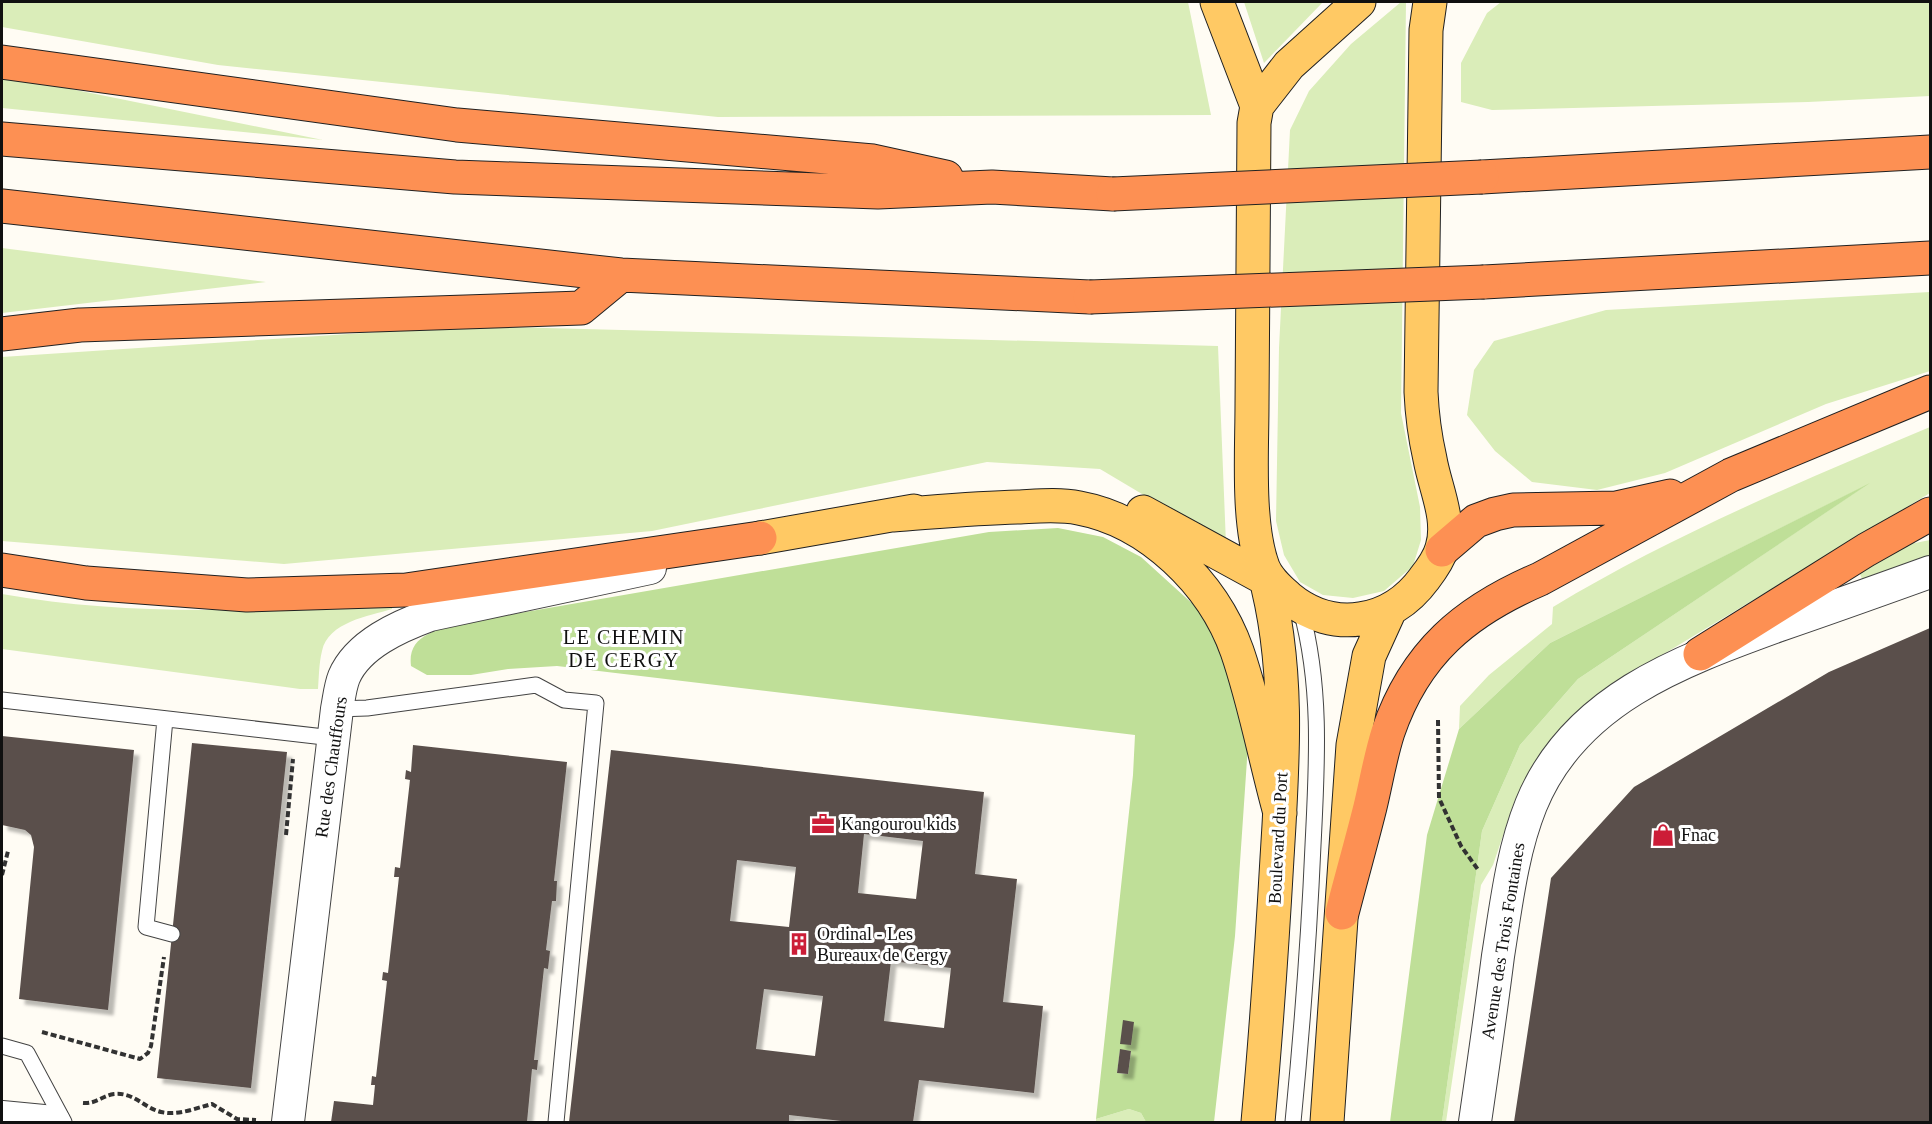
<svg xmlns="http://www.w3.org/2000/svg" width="1932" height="1124" font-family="'Times New Roman',serif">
<defs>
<filter id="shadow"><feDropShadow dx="5.5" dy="5.5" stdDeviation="1.5" flood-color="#0004"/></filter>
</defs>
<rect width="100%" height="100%" fill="#fffcf4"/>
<path fill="#daedb9" d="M 2,2 L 1188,2 L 1211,115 L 718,117 L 218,65 L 2,27 Z
M 1244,2 L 1323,2 L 1264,63 Z
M 1401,2 L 1406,2 L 1401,413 L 1420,507 L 1421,540 L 1413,566 L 1384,591 L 1353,598 L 1323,595 L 1300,582 L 1284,555 L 1276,521 L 1279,348 L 1290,130 L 1309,91 L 1351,44 Z
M 1501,2 L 1930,2 L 1930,96 L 1808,102 L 1492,110 L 1461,102 L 1461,63 L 1487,13 Z
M 2,75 L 323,140 L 2,108 Z
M 2,248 L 266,282 L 2,313 Z
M 1930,292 L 1930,371 L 1826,404 L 1665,473 L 1597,490 L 1532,482 L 1495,451 L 1467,415 L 1474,370 L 1494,341 L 1606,310 Z
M 470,326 L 1218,346 L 1226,544 L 1100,469 L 987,462 L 652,531 L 284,564 L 2,541 L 2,357 Z
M 1930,427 L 1930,493 L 1634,672 L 1543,754 L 1515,800 L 1493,865 L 1481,885 L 1446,1122 L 1442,1122 L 1482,831 L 1520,745 L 1578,679 L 1865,486 L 1550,643 L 1459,729 L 1460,706 L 1489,675 L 1552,624 L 1553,607 C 1672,535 1802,481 1930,427 Z
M 1930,540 L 1930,558 L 1864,583 L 1857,568 L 1900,546 Z
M 2,594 C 131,617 263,611 393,601 L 392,609 C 369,616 328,622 322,651 C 319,663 319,676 318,689 L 300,689 L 2,649 Z
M 1129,1109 L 1141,1113 L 1146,1122 L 1096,1122 L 1096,1119 Z"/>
<path fill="#bfdf98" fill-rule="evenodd" d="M 1870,483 L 1578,679 L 1520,745 L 1482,831 L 1442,1122 L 1390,1122 L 1427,835 L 1459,729 L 1550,643 Z
M 1058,528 L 1103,537 L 1141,557 L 1195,606 L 1217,633 L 1248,745 L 1235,936 L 1214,1122 L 1146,1122 L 1141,1113 L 1129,1109 L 1096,1119 L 1133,775 L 1135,735 L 557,666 L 508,669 L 471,675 L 427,675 L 411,666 C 407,635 437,630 462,623 L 989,532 ZM 1120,1050 L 1131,1051 L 1128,1074 L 1117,1073 Z"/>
<path fill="#5a504c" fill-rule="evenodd" filter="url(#shadow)" d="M 1930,628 L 1930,1122 L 1514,1122 L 1551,878 L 1634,787 L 1829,672 Z
M 2,736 L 134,750 L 108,1010 L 19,999 L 34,847 L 31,835 L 25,830 L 2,825 Z
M 192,743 L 287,752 L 251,1088 L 157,1078 Z
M 413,745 L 567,762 L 554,881 L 557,881 L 556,901 L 552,901 L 546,950 L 550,951 L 548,969 L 544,968 L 534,1060 L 538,1060 L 537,1070 L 532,1069 L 527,1122 L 331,1122 L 334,1101 L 373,1105 L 375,1085 L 371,1085 L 372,1076 L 376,1077 L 387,981 L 382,980 L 383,972 L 388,973 L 399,877 L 394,877 L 395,867 L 400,868 L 410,780 L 405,779 L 406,770 L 411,772 Z
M 611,750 L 984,792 L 975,874 L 1017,879 L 1003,1002 L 1043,1006 L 1034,1093 L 919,1080 L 913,1122 L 850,1122 L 789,1115 L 789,1122 L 569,1122 ZM 864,834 L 923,841 L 916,899 L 858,893 ZM 737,860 L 796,867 L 789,927 L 730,921 ZM 891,961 L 951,968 L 944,1028 L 884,1021 ZM 764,989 L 823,996 L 815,1056 L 756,1049 Z
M 1123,1020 L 1134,1022 L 1131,1045 L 1120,1044 Z
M 1120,1049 L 1131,1051 L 1128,1074 L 1117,1073 Z"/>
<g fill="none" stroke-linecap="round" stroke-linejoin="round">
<g stroke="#434343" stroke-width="17">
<path id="lane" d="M 2,700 L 333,738
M 337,709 L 367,708 L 536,685 L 564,700 L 596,703 L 556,1122
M 165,719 L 146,927 L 172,934
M 2,1046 L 27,1053 L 64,1122
M 1293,1122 C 1302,1030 1309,938 1313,845 C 1317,765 1322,687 1301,610"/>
</g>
<g stroke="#434343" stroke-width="34">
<path id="street" d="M 2,1117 L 54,1122
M 288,1122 L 337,709 C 339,699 340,687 344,677 C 358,644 400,626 430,615 L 650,568
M 1475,1122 C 1483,1067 1491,1011 1498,956 C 1506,906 1512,852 1531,805 C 1574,699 1681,661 1780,625 C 1830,608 1880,590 1930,572"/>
</g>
<g stroke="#212121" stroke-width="35">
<path id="primary" d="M 1217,2 L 1257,106
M 1359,2 L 1289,65 L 1257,106 L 1254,123 C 1253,217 1253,311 1252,405 C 1252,451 1247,524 1263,567 C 1268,580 1279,589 1289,598 C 1333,634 1391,624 1424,579 C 1431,570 1439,559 1442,548 C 1451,519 1435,488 1430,459 C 1425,437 1422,415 1421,392 L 1426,30 L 1430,2
M 1143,512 L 1273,583
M 893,515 C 935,512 977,508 1020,507 C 1039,506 1059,504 1079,508 C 1149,521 1213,583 1237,651 C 1255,703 1265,759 1280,813
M 760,538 L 914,511
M 1258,1122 C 1266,1034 1272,946 1277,858 C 1283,763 1290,665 1264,572
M 1327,1122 L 1353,745 L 1369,656 L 1389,612"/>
</g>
<g stroke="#212121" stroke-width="35">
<path id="highway" d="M 2,62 L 457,125 L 873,161 L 946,177
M 2,139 L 455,177 L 878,192 L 992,187 L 1113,194
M 1482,177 L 1930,152
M 2,206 L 621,275 L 1090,297
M 1484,282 L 1930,258
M 2,334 L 80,325 L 581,308 L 621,275
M 1442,550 L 1476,521 L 1495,514 L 1513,510 L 1616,508 L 1670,496
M 2,570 L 86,583 L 247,595 L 406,590 L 760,538
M 1700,654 L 1866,550 L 1930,514
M 1342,913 C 1351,878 1361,843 1370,807 C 1376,782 1380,757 1388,732 C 1415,653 1465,611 1540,579 L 1731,475 L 1930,392"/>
</g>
<path stroke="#323232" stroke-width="4" stroke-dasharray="6 3" stroke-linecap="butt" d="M 1438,720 L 1439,798 L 1461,846 L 1479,871
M 286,835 L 293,759
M 2,875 L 8,851
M 42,1032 L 140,1059 L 148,1053 L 151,1046 L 164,957
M 83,1103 C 96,1104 102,1096 114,1094 C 134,1092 144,1108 161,1112 C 178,1116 196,1108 212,1104 L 237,1119 L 256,1120"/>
<use href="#lane" stroke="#fff" stroke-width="15"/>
<use href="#street" stroke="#fff" stroke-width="32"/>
<use href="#primary" stroke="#ffc964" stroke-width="33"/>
<use href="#highway" stroke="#fd9053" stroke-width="33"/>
<g stroke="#212121" stroke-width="35" stroke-linecap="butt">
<path id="highway-bridge" d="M 1113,194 L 1482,177
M 1090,297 L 1484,282"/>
</g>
<use href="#highway-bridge" stroke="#fd9053" stroke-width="33"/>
</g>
<defs>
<g id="office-bare" transform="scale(1.8)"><path d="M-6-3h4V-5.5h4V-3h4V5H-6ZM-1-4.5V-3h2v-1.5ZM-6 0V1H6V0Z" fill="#cc1d37" stroke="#fff" stroke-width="2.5" paint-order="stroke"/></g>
<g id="shop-bare" transform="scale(1.8)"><path d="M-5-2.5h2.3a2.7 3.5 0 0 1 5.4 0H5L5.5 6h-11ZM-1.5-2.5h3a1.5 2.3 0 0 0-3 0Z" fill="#cc1d37" stroke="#fff" stroke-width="2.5" paint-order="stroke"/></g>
<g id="building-bare" transform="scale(1.8)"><path d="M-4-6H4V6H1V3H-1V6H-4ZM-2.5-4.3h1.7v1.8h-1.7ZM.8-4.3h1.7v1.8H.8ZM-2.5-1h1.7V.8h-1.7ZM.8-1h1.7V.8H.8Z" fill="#cc1d37" stroke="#fff" stroke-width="2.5" paint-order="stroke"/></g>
</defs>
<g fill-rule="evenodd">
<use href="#office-bare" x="823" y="824"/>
<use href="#shop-bare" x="1663" y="835"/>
<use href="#building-bare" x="799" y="944"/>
</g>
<g text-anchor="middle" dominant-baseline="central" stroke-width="6" stroke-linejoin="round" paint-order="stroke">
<g font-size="18" fill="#101010" stroke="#fff">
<text transform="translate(331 767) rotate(-82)">Rue des Chauffours</text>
<text transform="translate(1278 838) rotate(-87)">Boulevard du Port</text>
<text transform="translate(1503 941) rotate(-81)">Avenue des Trois Fontaines</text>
</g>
<g font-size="18" fill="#101010" stroke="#fff" text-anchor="start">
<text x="841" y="824">Kangourou kids</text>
<text x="1681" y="835">Fnac</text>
<text x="817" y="934">Ordinal - Les<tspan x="817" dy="21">Bureaux de Cergy</tspan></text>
</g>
<g font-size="20" letter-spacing="1.5" fill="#101010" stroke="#fff">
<text x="624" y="637">LE CHEMIN<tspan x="624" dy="23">DE CERGY</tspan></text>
</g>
</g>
<rect width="1932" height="1124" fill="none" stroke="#101010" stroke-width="6"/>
</svg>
